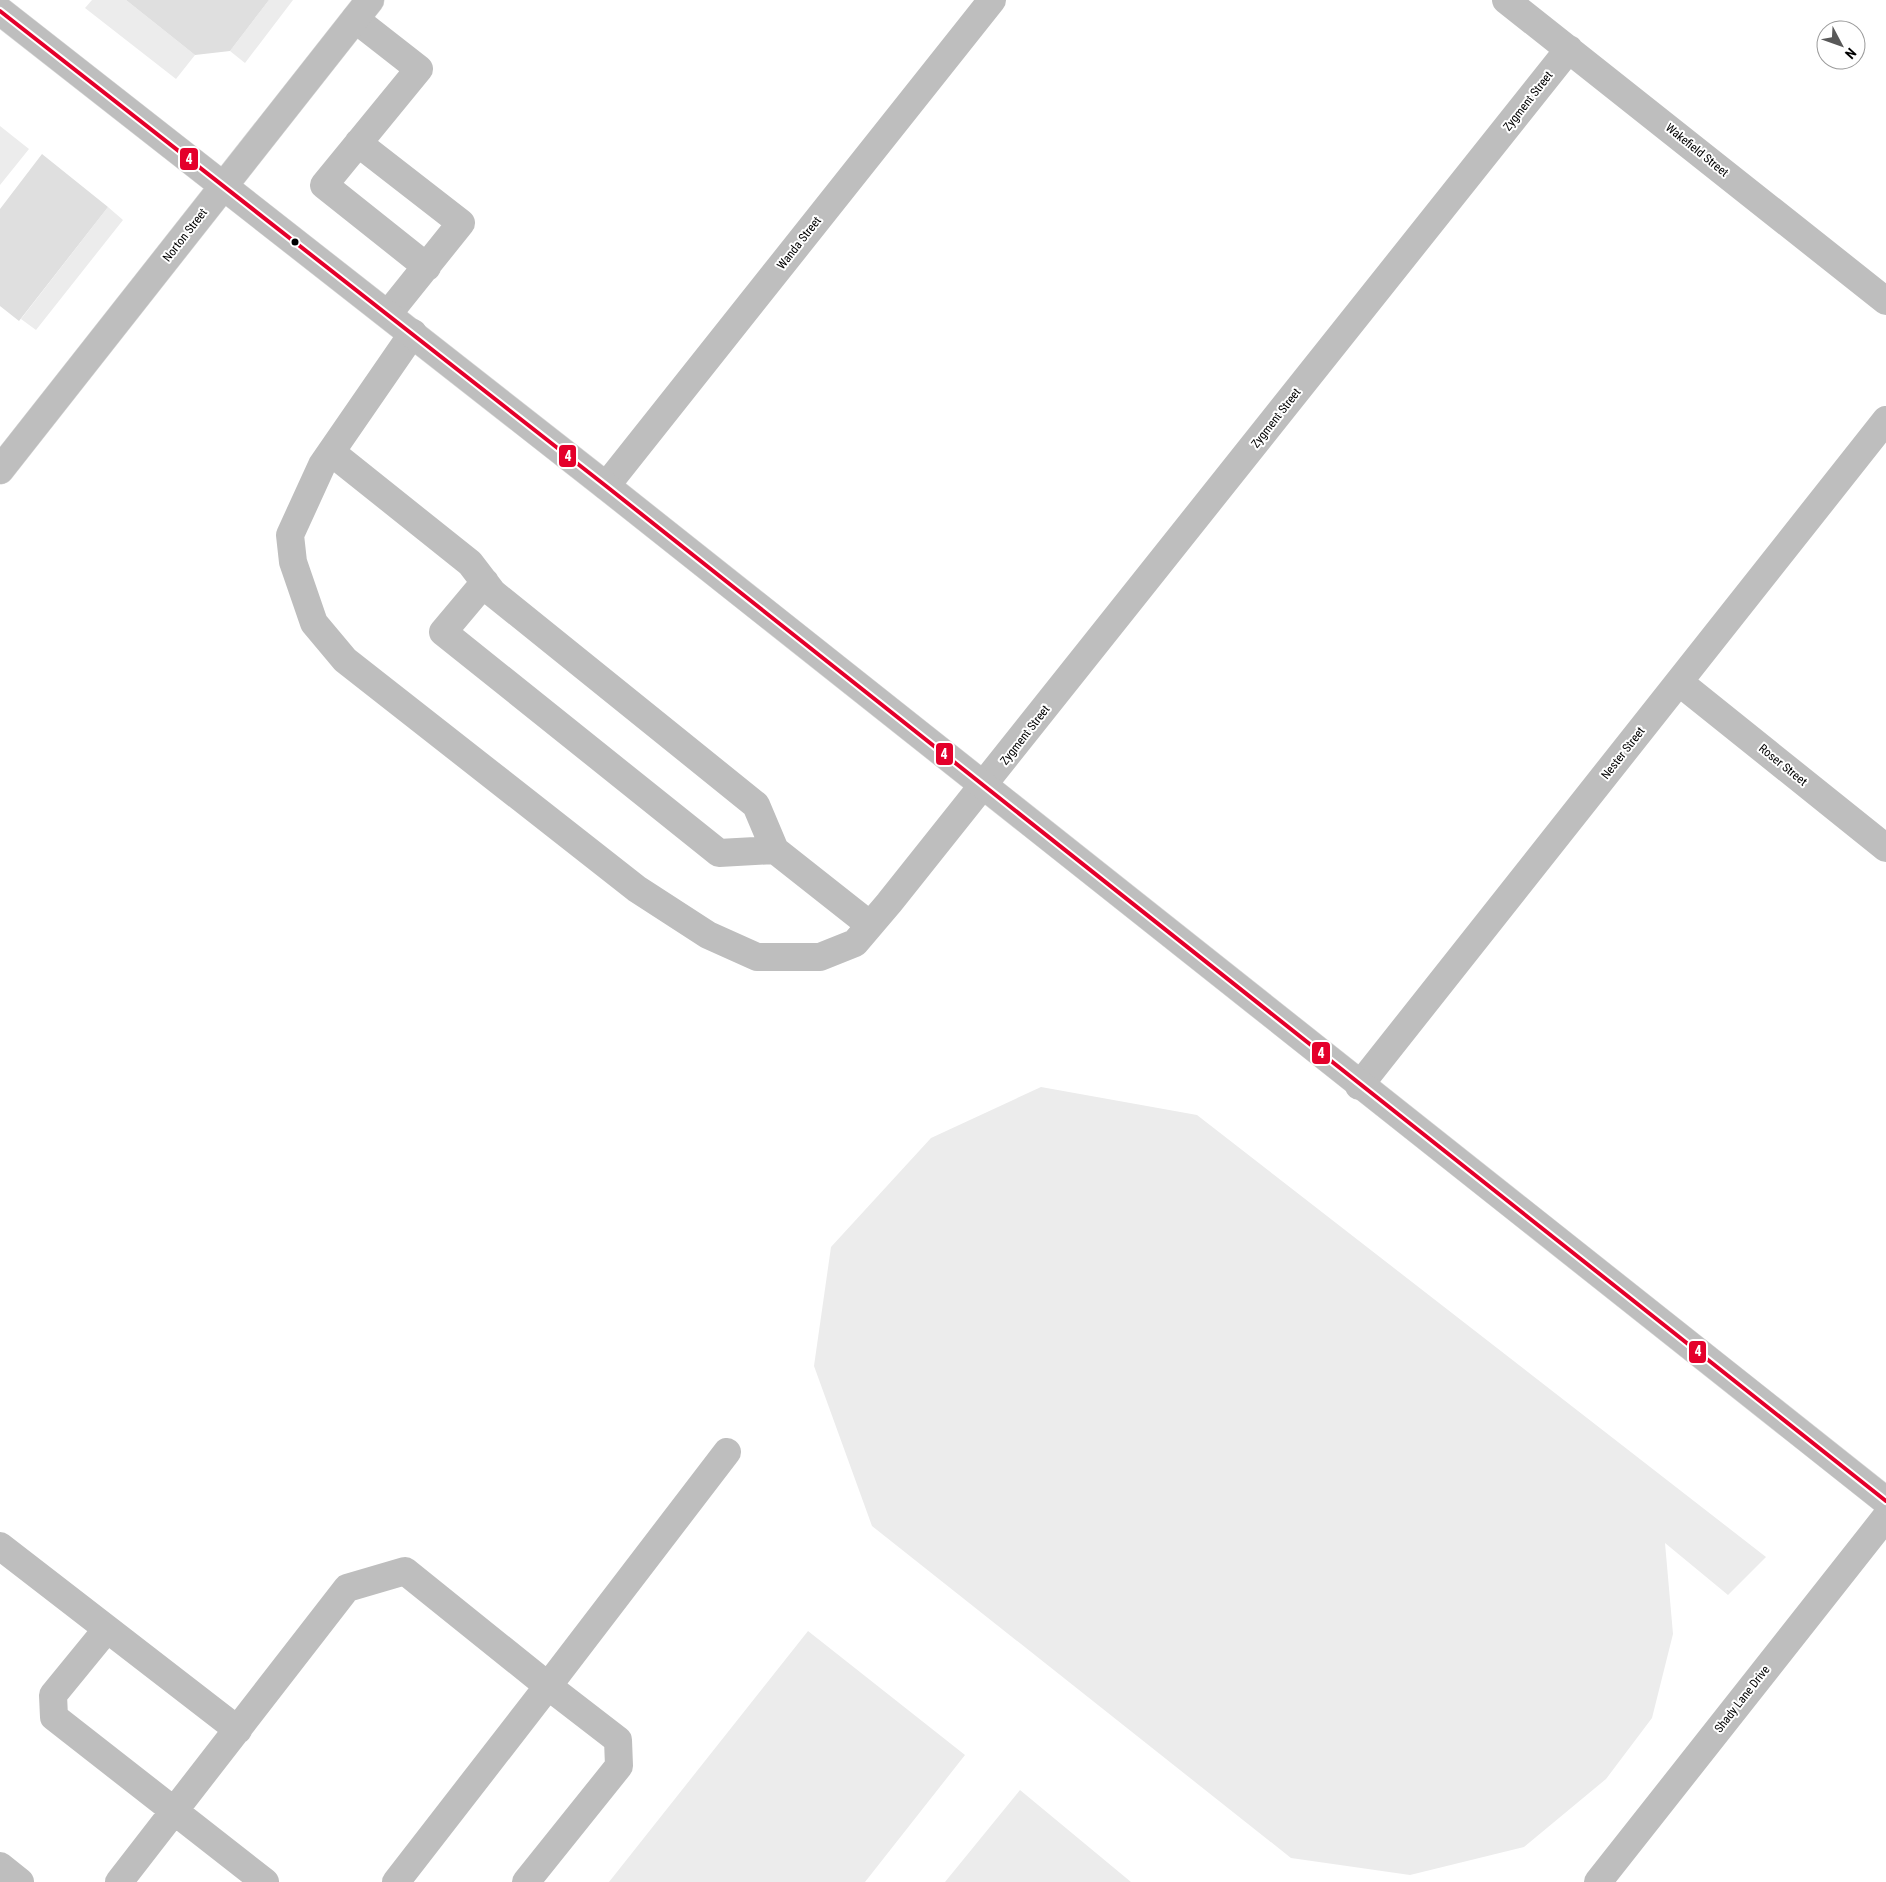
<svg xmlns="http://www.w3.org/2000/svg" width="1886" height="1882" font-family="'Roboto Condensed',sans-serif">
<rect width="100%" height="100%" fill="#fff"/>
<path fill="#ececec" d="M 92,0 L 126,0 L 195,55 L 176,79 L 85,8 Z
M 269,0 L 293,0 L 245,63 L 230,51 Z
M 0,126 L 29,149 L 0,185 Z
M 108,207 L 123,220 L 36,330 L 21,319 Z
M 1041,1087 L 1197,1115 L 1766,1557 L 1728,1595 L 1665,1543 L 1673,1634 L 1652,1718 L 1606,1779 L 1524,1847 L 1410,1875 L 1291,1858 L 872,1526 L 814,1366 L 831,1247 L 931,1138 Z
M 808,1631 L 965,1755 L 865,1882 L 609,1882 Z
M 1020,1790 L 1131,1882 L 945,1882 Z"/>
<path fill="#dfdfdf" d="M 126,0 L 269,0 L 230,51 L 195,55 Z
M 42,154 L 108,207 L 19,321 L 0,306 L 0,209 Z"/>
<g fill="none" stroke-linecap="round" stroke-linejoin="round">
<g stroke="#dbdbdb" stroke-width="29">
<path id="major" d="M 0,11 L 606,486 L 1886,1501
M 0,470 L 370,0"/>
</g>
<path stroke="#bebebe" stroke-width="28" d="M 1506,0 L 1886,301
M 355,19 L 419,69 L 324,185 L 427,267
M 358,143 L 461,223 L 388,314
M 413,333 L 322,465 L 290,535 L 293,562 L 314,623 L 345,660 L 637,889 L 708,935 L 757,957 L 820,957 L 855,943 L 889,903 L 1569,49
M 331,452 L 470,563 L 493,593 L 756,805 L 775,850 L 870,925
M 606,486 L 992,0
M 485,582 L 443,632 L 719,853 L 775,850
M 1679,682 L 1886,848
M 1359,1086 L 1886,420
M 0,1546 L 238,1730
M 107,1629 L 53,1695 L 54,1717 L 265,1882
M 0,1866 L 20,1882
M 119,1882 L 347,1588 L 405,1571 L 548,1686 L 396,1882
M 526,1882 L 619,1766 L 618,1740 L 548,1686 L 727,1452
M 1598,1882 L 1886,1517"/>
<use href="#major" stroke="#bebebe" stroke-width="28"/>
<g stroke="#fff" stroke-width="8">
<path id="bus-1" d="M 0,11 L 606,486 L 1886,1501"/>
</g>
<use href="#bus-1" stroke="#e4002b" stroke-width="4"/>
</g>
<circle fill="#000" stroke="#fff" stroke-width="2" cx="295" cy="242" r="4.5"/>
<g text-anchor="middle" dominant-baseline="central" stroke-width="4" stroke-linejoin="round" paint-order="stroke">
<g font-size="12" fill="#000" stroke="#fff">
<text transform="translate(1528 101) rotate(-52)">Zygment Street</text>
<text transform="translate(1697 150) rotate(39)">Wakefield Street</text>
<text transform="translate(185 235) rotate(-52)">Norton Street</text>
<text transform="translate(799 243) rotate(-52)">Wanda Street</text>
<text transform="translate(1276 418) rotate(-52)">Zygment Street</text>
<text transform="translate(1025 735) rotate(-52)">Zygment Street</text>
<text transform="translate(1623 753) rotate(-52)">Nester Street</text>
<text transform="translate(1783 765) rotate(39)">Roser Street</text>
<text transform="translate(1742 1699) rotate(-52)">Shady Lane Drive</text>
</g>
</g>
<g stroke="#fff" stroke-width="2">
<rect x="179" y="147" width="20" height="24" rx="5" fill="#e4002b"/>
<rect x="558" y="444" width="19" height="24" rx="5" fill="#e4002b"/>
<rect x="935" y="742" width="19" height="24" rx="5" fill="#e4002b"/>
<rect x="1311" y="1041" width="20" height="24" rx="5" fill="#e4002b"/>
<rect x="1688" y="1340" width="19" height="24" rx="5" fill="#e4002b"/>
</g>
<g font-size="14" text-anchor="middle" font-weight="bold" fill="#fff">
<text x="189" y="164">4</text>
<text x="568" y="461">4</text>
<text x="944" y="759">4</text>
<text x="1321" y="1058">4</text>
<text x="1698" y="1356">4</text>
</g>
<g transform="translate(1841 45) rotate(131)"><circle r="24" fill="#ffffff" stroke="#999999"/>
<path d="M0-4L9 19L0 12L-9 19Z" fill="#595959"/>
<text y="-8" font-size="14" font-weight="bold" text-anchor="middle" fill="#000000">N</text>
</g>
</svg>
